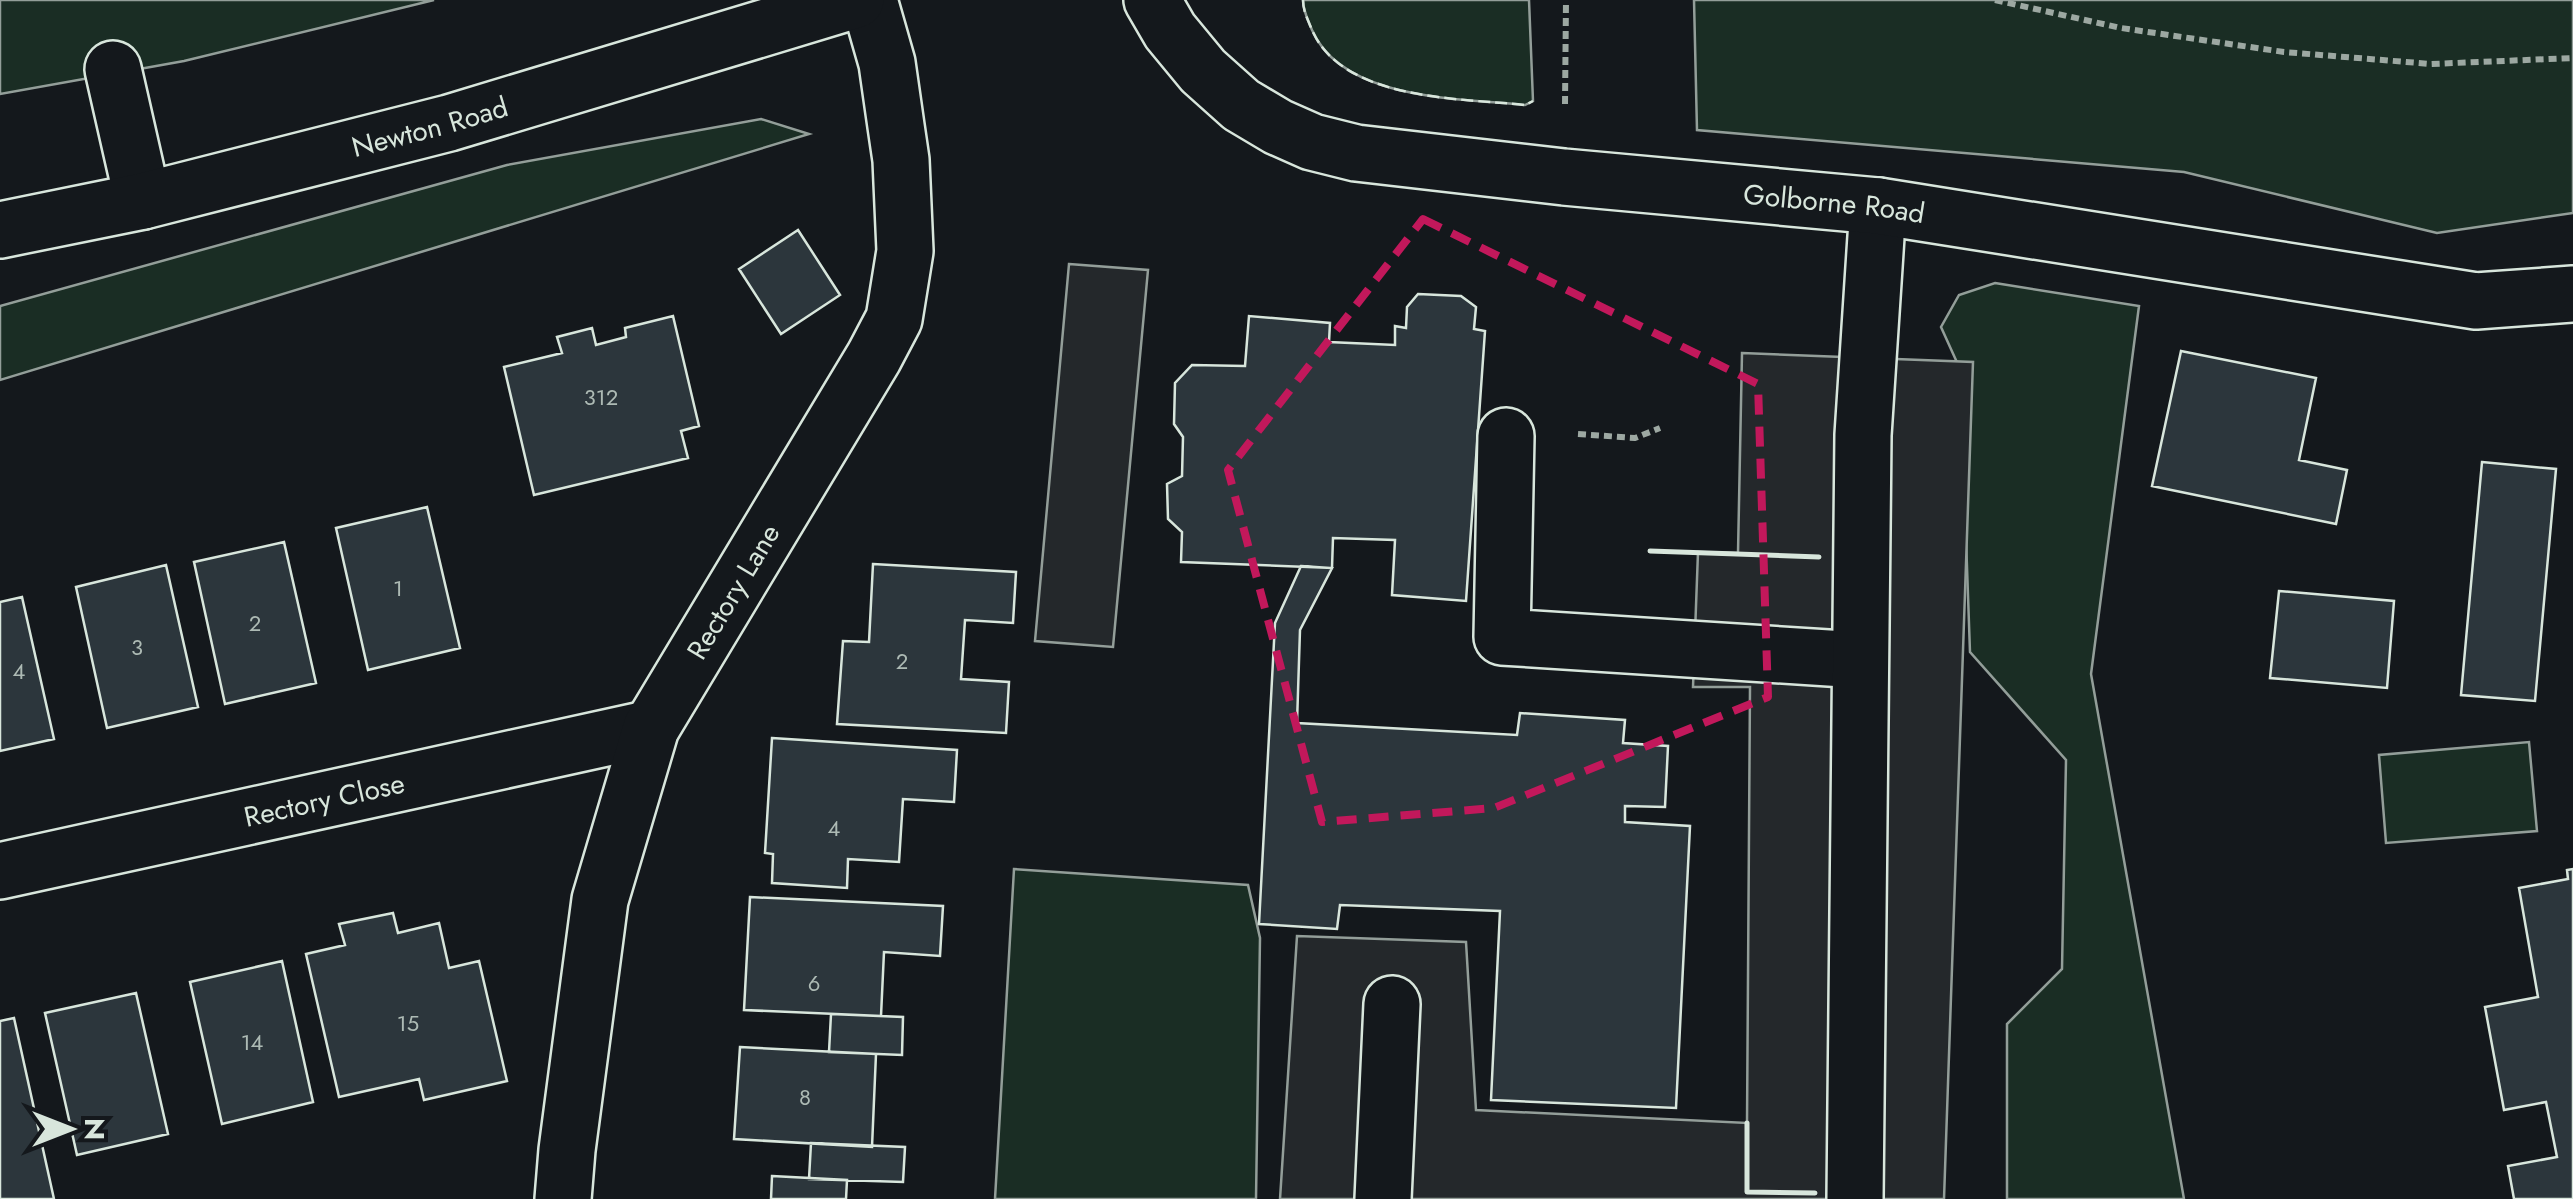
<svg xmlns="http://www.w3.org/2000/svg" width="2573" height="1199" font-family="Jost,sans-serif">
<rect width="100%" height="100%" fill="#14181c"/>
<path fill="#1a2d24" stroke="#939e99" stroke-width="2.5" d="M 0,0 L 434,0 L 184,61 L 0,94 Z
M 1303,0 L 1529,0 L 1533,101 L 1525,105 C 1460,98 1343,101 1312,30 C 1308,20 1303,11 1303,0 Z
M 1694,0 L 2573,0 L 2573,213 L 2437,233 L 2184,172 L 1697,130 Z
M 761,119 L 809,134 L 0,380 L 0,306 L 507,165 Z
M 1995,283 L 2139,306 L 2091,674 L 2184,1199 L 2007,1199 L 2007,1024 L 2062,969 L 2066,760 L 1970,652 L 1960,369 L 1941,327 L 1959,295 Z
M 2529,742 L 2537,831 L 2386,843 L 2379,755 Z
M 1014,869 L 1248,885 L 1260,938 L 1256,1199 L 995,1199 Z"/>
<path fill="#24282b" stroke="#939e99" stroke-width="2.5" d="M 1069,264 L 1148,270 L 1113,647 L 1035,641 Z
M 1742,353 L 1973,362 L 1944,1199 L 1280,1199 L 1297,936 L 1466,942 L 1476,1110 L 1747,1123 L 1750,687 L 1693,687 L 1698,552 L 1738,553 Z"/>
<path fill="#2c363c" stroke="#d8e6dc" stroke-width="2.5" d="M 798,230 L 840,295 L 781,334 L 739,269 Z
M 1418,294 L 1461,296 L 1476,307 L 1474,329 L 1485,331 L 1466,601 L 1392,595 L 1395,540 L 1333,538 L 1332,568 L 1181,562 L 1182,532 L 1168,519 L 1167,484 L 1182,476 L 1183,437 L 1174,424 L 1175,383 L 1192,365 L 1245,366 L 1249,316 L 1330,323 L 1329,342 L 1395,345 L 1395,326 L 1406,328 L 1407,307 Z
M 673,316 L 699,426 L 681,431 L 688,458 L 534,495 L 504,367 L 562,353 L 557,337 L 592,328 L 596,345 L 626,337 L 625,328 Z
M 2181,351 L 2316,378 L 2299,460 L 2347,470 L 2336,524 L 2152,486 Z
M 2482,462 L 2556,469 L 2535,701 L 2461,695 Z
M 427,507 L 460,648 L 368,670 L 336,528 Z
M 284,542 L 316,683 L 225,704 L 194,562 Z
M 873,564 L 1016,572 L 1013,623 L 965,620 L 961,679 L 1009,682 L 1006,733 L 837,724 L 843,641 L 869,642 Z
M 166,565 L 198,707 L 107,728 L 76,587 Z
M 1301,566 L 1332,568 L 1300,630 L 1297,723 L 1517,735 L 1520,713 L 1625,720 L 1623,743 L 1668,746 L 1665,807 L 1625,806 L 1625,822 L 1690,826 L 1676,1108 L 1491,1100 L 1500,911 L 1340,905 L 1337,929 L 1259,924 L 1275,623 Z
M 2279,591 L 2394,601 L 2387,688 L 2270,678 Z
M 22,597 L 54,739 L 0,751 L 0,602 Z
M 772,738 L 957,750 L 954,802 L 903,799 L 899,862 L 848,859 L 847,888 L 772,883 L 773,854 L 765,853 Z
M 2573,869 L 2573,1199 L 2514,1199 L 2508,1166 L 2557,1157 L 2546,1102 L 2504,1110 L 2485,1007 L 2538,997 L 2519,888 L 2568,879 L 2567,870 Z
M 750,897 L 943,906 L 940,956 L 884,952 L 881,1016 L 744,1010 Z
M 393,913 L 398,933 L 439,923 L 449,968 L 479,961 L 507,1081 L 424,1100 L 419,1079 L 339,1097 L 306,954 L 345,945 L 339,924 Z
M 282,961 L 313,1102 L 222,1124 L 190,982 Z
M 136,993 L 168,1134 L 77,1155 L 45,1013 Z
M 831,1014 L 903,1017 L 902,1055 L 829,1052 Z
M 14,1018 L 54,1199 L 0,1199 L 0,1021 Z
M 740,1047 L 876,1054 L 872,1147 L 734,1139 Z
M 811,1143 L 905,1147 L 903,1182 L 809,1179 Z
M 772,1176 L 847,1180 L 846,1199 L 771,1199 Z"/>
<g fill="none" stroke-linecap="round" stroke-linejoin="round">
<g stroke="#d8e6dc" stroke-width="60">
<g id="minor">
<path d="M 113,69 L 143,201"/>
<path d="M 1506,436 L 1502,637 L 1860,660"/>
<path id="s1" d="M 0,871 L 651,728"/>
<path id="s2" d="M 563,1199 L 567,1150 L 600,900 L 651,728 L 874,357 L 894,319 L 905,251 L 901,160 L 896,126 L 887,63 L 869,0"/>
<path d="M 1383,1199 L 1392,1004"/>
<path d="M 1855,1199 L 1863,435 L 1878,206"/>
</g>
</g>
<g stroke="#d8e6dc" stroke-width="60">
<g id="major">
<path id="s3" d="M 1152,0 L 1170,31 L 1203,71 L 1241,105 L 1278,127 L 1312,142 L 1356,153 L 1564,177 L 1878,206 L 2476,301 L 2573,294"/>
<path id="s4" d="M 0,230 L 143,201 L 449,123 L 856,0"/>
</g>
</g>
<path stroke="#9da8a2" stroke-width="6" stroke-dasharray="8 5" stroke-linecap="butt" d="M 1995,0 L 2121,28 L 2284,52 L 2431,64 L 2573,58
M 1565,104 L 1566,0
M 1578,434 L 1635,438 L 1660,428"/>
<use href="#minor" stroke="#14181c" stroke-width="55"/>
<use href="#major" stroke="#14181c" stroke-width="55"/>
<path stroke="#d8e6dc" stroke-width="2.5" stroke-dasharray="12 5" stroke-linecap="butt" d="M 1303,0 C 1303,11 1308,20 1312,30 C 1343,101 1460,98 1525,105 L 1533,101"/>
<path stroke="#d8e6dc" stroke-width="5" d="M 1650,551 L 1819,557
M 1747,1123 L 1747,1192 L 1815,1193"/>
</g>
<path fill="none" stroke="#c2185b" stroke-width="8" stroke-dasharray="20 12" stroke-linejoin="round" d="M 1423,219 L 1758,384 L 1768,697 L 1494,808 L 1322,822 L 1228,470 Z"/>
<g text-anchor="middle" dominant-baseline="central" stroke-width="8" stroke-linejoin="round" paint-order="stroke">
<g font-size="22" fill="#adbab4">
<text x="601" y="397">312</text>
<text x="398" y="588">1</text>
<text x="255" y="623">2</text>
<text x="137" y="647">3</text>
<text x="902" y="661">2</text>
<text x="19" y="671">4</text>
<text x="834" y="828">4</text>
<text x="814" y="983">6</text>
<text x="408" y="1023">15</text>
<text x="252" y="1042">14</text>
<text x="805" y="1097">8</text>
</g>
<g font-size="28" fill="#d8e6dc" stroke="#14181c">
<text stroke="none"><textPath href="#s4" startOffset="442">Newton Road</textPath></text>
<text stroke="none"><textPath href="#s3" startOffset="745">Golborne Road</textPath></text>
<text stroke="none"><textPath href="#s2" startOffset="640">Rectory Lane</textPath></text>
<text stroke="none"><textPath href="#s1" startOffset="332">Rectory Close</textPath></text>
</g>
</g>
<g transform="translate(70 1129) rotate(90)" stroke="#14181c" stroke-width="8" paint-order="stroke">
<path d="M0-8L18 38L0 25L-18 38Z" fill="#d8e6dc"/>
<text y="-15" font-size="28" font-weight="bold" text-anchor="middle" fill="#d8e6dc">N</text>
</g>
</svg>
